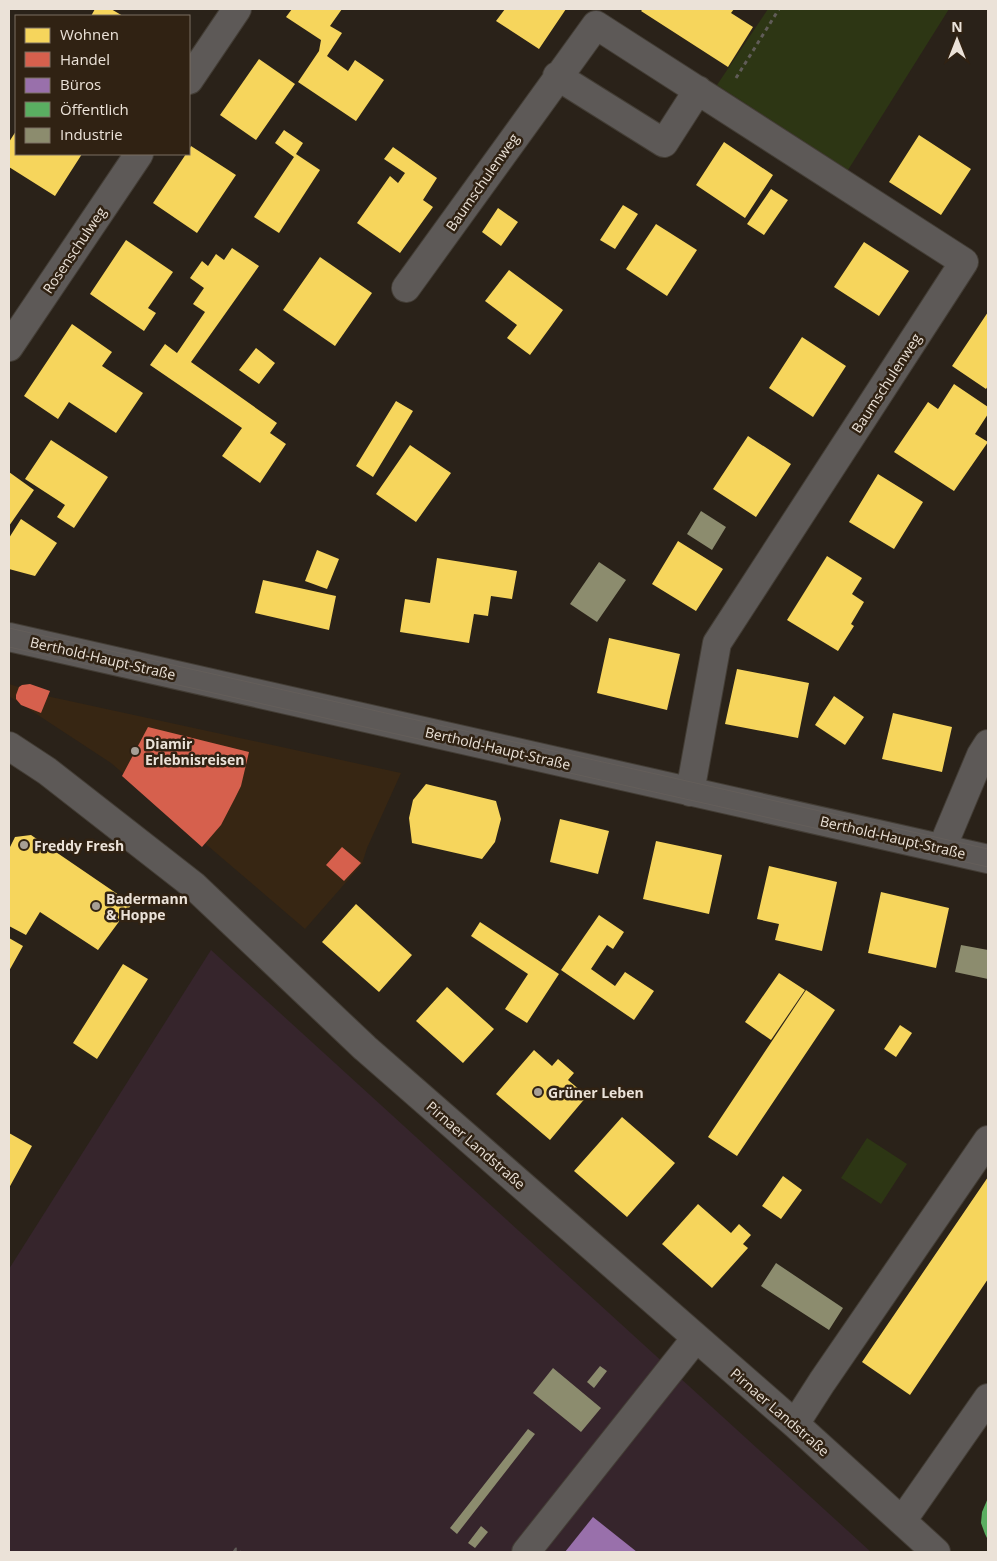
<svg xmlns="http://www.w3.org/2000/svg" width="997" height="1561" font-family="'Open Sans',sans-serif">
<rect width="100%" height="100%" fill="#2a2219"/>
<path fill="#372613" d="M 9,684 L 51,697 L 401,773 L 367,848 L 362,864 L 305,929 L 111,763 L 9,696 Z"/>
<path fill="#36252c" d="M 211,950 L 871,1552 L 9,1552 L 9,1269 Z"/>
<path fill="#2d3614" d="M 768,9 L 949,9 L 848,170 L 717,85 Z
M 867,1138 L 907,1164 L 881,1204 L 841,1178 Z"/>
<path fill="#f6d55c" d="M 95,9 L 111,9 L 123,16 L 91,16 Z
M 292,9 L 342,9 L 330,26 L 342,33 L 327,56 L 348,71 L 355,60 L 384,80 L 356,121 L 298,82 L 319,51 L 321,40 L 286,17 Z
M 505,9 L 566,9 L 539,49 L 496,21 Z
M 643,9 L 734,9 L 731,13 L 753,27 L 728,67 L 641,11 Z
M 259,59 L 295,84 L 256,140 L 220,115 Z
M 284,130 L 303,143 L 296,154 L 320,170 L 279,233 L 254,217 L 294,157 L 275,143 Z
M 16,131 L 16,154 L 82,154 L 55,196 L 9,167 L 9,142 Z
M 919,135 L 971,169 L 941,215 L 889,182 Z
M 724,142 L 773,175 L 745,218 L 696,185 Z
M 191,146 L 236,175 L 197,233 L 153,203 L 186,154 L 189,154 L 189,150 Z
M 393,147 L 437,178 L 423,200 L 433,207 L 400,253 L 357,223 L 390,176 L 398,183 L 405,173 L 384,159 Z
M 771,189 L 788,200 L 764,235 L 747,224 Z
M 623,205 L 638,214 L 615,249 L 600,240 Z
M 498,208 L 518,222 L 501,246 L 482,232 Z
M 656,224 L 697,250 L 667,296 L 626,269 Z
M 126,240 L 173,272 L 148,308 L 156,313 L 144,331 L 90,294 Z
M 864,242 L 909,271 L 879,316 L 834,287 Z
M 232,248 L 259,266 L 191,362 L 277,423 L 270,433 L 286,444 L 260,483 L 222,456 L 242,428 L 150,365 L 165,344 L 177,353 L 205,312 L 193,304 L 204,288 L 190,278 L 202,261 L 208,266 L 216,254 L 224,260 Z
M 320,257 L 372,293 L 335,346 L 283,310 Z
M 509,270 L 563,310 L 530,355 L 507,338 L 517,325 L 485,301 Z
M 988,312 L 988,386 L 986,389 L 952,366 Z
M 72,324 L 112,352 L 102,366 L 143,393 L 116,433 L 69,402 L 58,419 L 24,396 Z
M 802,337 L 846,366 L 813,417 L 769,388 Z
M 256,348 L 275,363 L 259,384 L 239,370 Z
M 954,384 L 988,407 L 988,414 L 975,434 L 988,442 L 954,491 L 894,452 L 928,402 L 938,409 Z
M 396,401 L 413,411 L 373,477 L 356,466 Z
M 748,436 L 791,464 L 756,517 L 713,489 Z
M 51,440 L 108,477 L 74,528 L 57,517 L 65,505 L 25,479 Z
M 410,445 L 451,473 L 416,522 L 376,494 Z
M 9,472 L 34,490 L 9,526 Z
M 878,474 L 923,502 L 894,549 L 849,522 Z
M 21,519 L 57,543 L 35,576 L 9,569 L 9,538 Z
M 678,541 L 723,569 L 696,611 L 652,584 Z
M 317,550 L 339,559 L 327,589 L 305,581 Z
M 827,556 L 862,578 L 852,594 L 864,602 L 851,624 L 854,626 L 838,651 L 787,620 Z
M 437,558 L 517,571 L 512,599 L 491,596 L 488,616 L 474,614 L 469,643 L 400,632 L 405,599 L 430,603 Z
M 263,580 L 336,596 L 329,630 L 255,613 Z
M 609,638 L 680,654 L 667,710 L 597,693 Z
M 737,669 L 809,683 L 798,738 L 725,724 Z
M 834,696 L 864,717 L 845,745 L 815,725 Z
M 893,713 L 952,727 L 942,772 L 882,759 Z
M 426,784 L 496,801 L 501,819 L 495,842 L 482,859 L 412,843 L 409,818 L 413,800 Z
M 560,819 L 609,831 L 598,874 L 550,862 Z
M 31,835 L 132,904 L 98,950 L 40,912 L 26,935 L 9,926 L 9,849 L 15,837 Z
M 656,841 L 722,855 L 709,914 L 643,899 Z
M 769,866 L 837,882 L 822,951 L 775,940 L 779,924 L 757,919 Z
M 881,892 L 949,908 L 936,968 L 868,953 Z
M 356,904 L 412,955 L 379,992 L 322,942 Z
M 599,915 L 624,932 L 613,949 L 607,945 L 591,969 L 615,986 L 625,972 L 654,991 L 634,1020 L 561,970 Z
M 480,922 L 559,974 L 527,1023 L 505,1009 L 528,974 L 471,936 Z
M 9,938 L 23,946 L 9,971 Z
M 123,964 L 148,979 L 97,1059 L 73,1043 Z
M 779,973 L 805,990 L 771,1040 L 745,1022 Z
M 447,987 L 494,1029 L 463,1063 L 416,1021 Z
M 806,990 L 835,1010 L 737,1156 L 708,1137 Z
M 900,1025 L 912,1033 L 896,1057 L 884,1049 Z
M 534,1050 L 552,1066 L 558,1059 L 574,1073 L 568,1080 L 587,1096 L 550,1140 L 496,1094 Z
M 622,1117 L 675,1163 L 627,1217 L 574,1171 Z
M 9,1133 L 32,1146 L 9,1188 Z
M 783,1176 L 802,1190 L 781,1219 L 762,1206 Z
M 988,1177 L 988,1279 L 910,1395 L 862,1362 Z
M 698,1204 L 731,1233 L 739,1224 L 751,1235 L 743,1244 L 748,1248 L 712,1288 L 662,1244 Z"/>
<path fill="#d6604d" d="M 30,684 L 50,691 L 41,713 L 21,705 L 16,699 L 16,695 L 19,687 L 22,685 Z
M 148,727 L 249,752 L 241,786 L 234,800 L 221,825 L 202,847 L 122,776 Z
M 342,847 L 361,863 L 344,881 L 326,865 Z"/>
<path fill="#9970ab" d="M 593,1517 L 637,1552 L 565,1552 Z"/>
<path fill="#5aae61" d="M 988,1498 L 988,1540 L 985,1534 L 981,1523 L 982,1512 Z"/>
<path fill="#8c8c6e" d="M 701,511 L 726,527 L 712,550 L 687,534 Z
M 599,562 L 626,580 L 597,622 L 570,604 Z
M 961,945 L 988,950 L 988,979 L 955,972 Z
M 776,1263 L 843,1308 L 829,1330 L 761,1286 Z
M 600,1366 L 607,1371 L 594,1388 L 587,1382 Z
M 553,1368 L 601,1408 L 581,1432 L 533,1393 Z
M 528,1429 L 535,1434 L 457,1534 L 450,1528 Z
M 481,1526 L 488,1532 L 475,1548 L 468,1543 Z"/>
<g fill="none" stroke-linecap="round" stroke-linejoin="round">
<g stroke="#433d35" stroke-width="30">
<path id="minor" d="M 557,76 L 664,143 L 698,90
M 189,80 L 237,9
M 406,288 L 596,25 L 964,262 L 717,643 L 690,792
M 9,347 L 139,154
M 9,637 L 988,859
M 9,746 L 47,771 L 193,885 L 365,1048 L 795,1424 L 936,1552
M 942,848 L 981,755 L 988,744
M 795,1424 L 822,1382 L 988,1140
M 902,1521 L 988,1398
M 526,1552 L 696,1338"/>
</g>
<path stroke="#605c58" stroke-width="3" stroke-dasharray="4 4" stroke-linecap="butt" d="M 736,78 L 779,9
M 234,1552 L 236,1549 L 240,1552"/>
<use href="#minor" stroke="#5d5957" stroke-width="28"/>
<path stroke="#645e5a" stroke-width="1" d="M 9,628 L 988,849
M 9,647 L 988,867"/>
</g>
<g fill="#a79f95" stroke="#302213" stroke-width="2">
<circle cx="135" cy="751" r="5"/>
<circle cx="24" cy="845" r="5"/>
<circle cx="96" cy="906" r="5"/>
<circle cx="538" cy="1092" r="5"/>
</g>
<g text-anchor="middle" dominant-baseline="central" stroke-width="5" stroke-linejoin="round" paint-order="stroke">
<g font-size="14" fill="#ebe2d8" stroke="#302213">
<text transform="translate(482 182) rotate(-55)">Baumschulenweg</text>
<text transform="translate(74 250) rotate(-56)">Rosenschulweg</text>
<text transform="translate(886 383) rotate(-57)">Baumschulenweg</text>
<text transform="translate(103 658) rotate(13)">Berthold-Haupt-Straße</text>
<text transform="translate(498 748) rotate(13)">Berthold-Haupt-Straße</text>
<text transform="translate(893 837) rotate(13)">Berthold-Haupt-Straße</text>
<text transform="translate(476 1145) rotate(41)">Pirnaer Landstraße</text>
<text transform="translate(780 1412) rotate(41)">Pirnaer Landstraße</text>
</g>
<g font-size="14" font-weight="bold" fill="#ebe2d8" stroke="#302213" text-anchor="start">
<text x="145" y="743">Diamir<tspan x="145" dy="16">Erlebnisreisen</tspan></text>
<text x="34" y="845">Freddy Fresh</text>
<text x="106" y="898">Badermann<tspan x="106" dy="16">&amp; Hoppe</tspan></text>
<text x="548" y="1092">Grüner Leben</text>
</g>
</g>
<rect width="997" height="1561" fill="none" stroke="#ebe2d8" stroke-width="20"/>
<rect x="15" y="15" width="175" height="140" fill="#302213" stroke="#7b6f62"/>
<rect x="25" y="28" width="25" height="15" fill="#f6d55c" stroke="#7b6f62"/>
<text x="60" y="40" font-size="15" fill="#ebe2d8">Wohnen</text>
<rect x="25" y="52" width="25" height="15" fill="#d6604d" stroke="#7b6f62"/>
<text x="60" y="65" font-size="15" fill="#ebe2d8">Handel</text>
<rect x="25" y="78" width="25" height="15" fill="#9970ab" stroke="#7b6f62"/>
<text x="60" y="90" font-size="15" fill="#ebe2d8">Büros</text>
<rect x="25" y="102" width="25" height="15" fill="#5aae61" stroke="#7b6f62"/>
<text x="60" y="115" font-size="15" fill="#ebe2d8">Öffentlich</text>
<rect x="25" y="128" width="25" height="15" fill="#8c8c6e" stroke="#7b6f62"/>
<text x="60" y="140" font-size="15" fill="#ebe2d8">Industrie</text>
<g transform="translate(957 40)" stroke="#302213" stroke-width="4" paint-order="stroke">
<path d="M0-4L9 19L0 12L-9 19Z" fill="#ebe2d8"/>
<text y="-8" font-size="14" font-weight="bold" text-anchor="middle" fill="#ebe2d8">N</text>
</g>
</svg>
